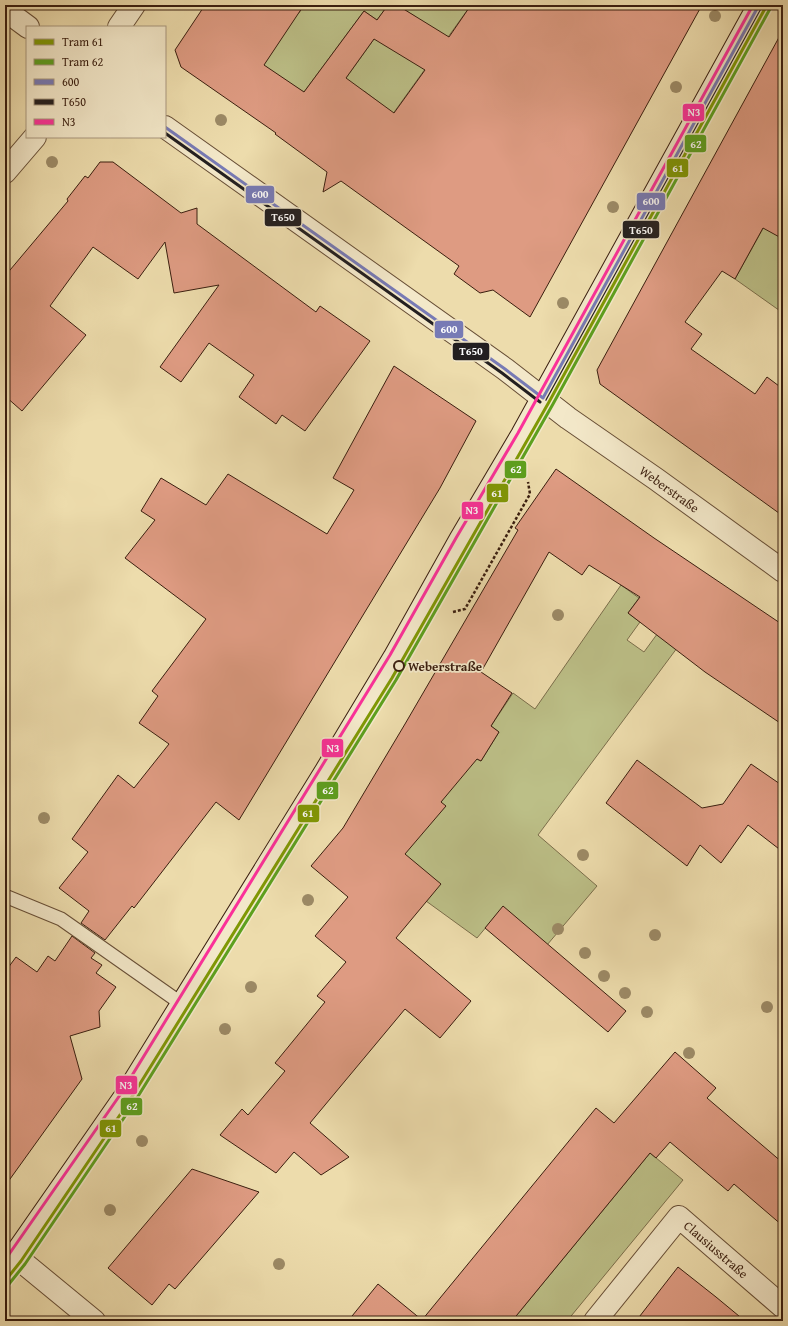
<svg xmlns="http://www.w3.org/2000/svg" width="788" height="1326" font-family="'Gentium Book Plus',serif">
<rect width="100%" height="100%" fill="#eddcac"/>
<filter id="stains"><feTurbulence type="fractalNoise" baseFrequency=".005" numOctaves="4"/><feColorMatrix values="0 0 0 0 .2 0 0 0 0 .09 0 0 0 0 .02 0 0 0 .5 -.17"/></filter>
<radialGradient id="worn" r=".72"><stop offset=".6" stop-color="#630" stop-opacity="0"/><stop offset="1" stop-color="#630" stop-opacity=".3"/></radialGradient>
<path fill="#bcbf87" stroke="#7b6e4b" d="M 286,5 L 299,13 L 304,5 L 388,5 L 377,20 L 364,11 L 304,92 L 253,61 Z
M 397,5 L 471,5 L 377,136 L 381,104 L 364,91 L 326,106 L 374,39 L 416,17 Z
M 781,196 L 783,197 L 783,313 L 735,279 Z
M 621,585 L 639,598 L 628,613 L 640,622 L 627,640 L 644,652 L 663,626 L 683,640 L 538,835 L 597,886 L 547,945 L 503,907 L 477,938 L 426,901 L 403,852 L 445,806 L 441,802 L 469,755 L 481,761 L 499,732 L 491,726 L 513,693 L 535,709 Z
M 650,1153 L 683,1180 L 567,1321 L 512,1321 Z"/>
<path fill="#de9b82" stroke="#3a1e0f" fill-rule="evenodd" d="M 205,5 L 304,5 L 264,65 L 304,92 L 364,11 L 377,20 L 388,5 L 397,5 L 449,37 L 471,5 L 702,5 L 530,317 L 493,290 L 480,293 L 454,274 L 459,266 L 341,181 L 323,192 L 327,172 L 275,134 L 276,133 L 181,67 L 175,50 ZM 374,39 L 425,70 L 394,113 L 346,78 Z
M 783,30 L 783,239 L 763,228 L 735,279 L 722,271 L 685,322 L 702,334 L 691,349 L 755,394 L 767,377 L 783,389 L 783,516 L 600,384 L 597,370 Z
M 100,162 L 113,162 L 181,213 L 197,208 L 197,224 L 316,312 L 320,306 L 370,341 L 305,431 L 282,415 L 276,424 L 239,397 L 254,375 L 209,343 L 181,382 L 160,367 L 219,285 L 174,293 L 165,242 L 138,279 L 93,247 L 50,306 L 86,335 L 22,411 L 5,396 L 5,276 L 68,201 L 67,199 L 85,176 L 88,178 Z
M 394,366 L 476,421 L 440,488 L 239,820 L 216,802 L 134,908 L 132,906 L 105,940 L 81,923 L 89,911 L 59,888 L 88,852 L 72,839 L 118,775 L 134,788 L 169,744 L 139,723 L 158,696 L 152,691 L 206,619 L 125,558 L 155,520 L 141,511 L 161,478 L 206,505 L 228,474 L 327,534 L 354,490 L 333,478 Z
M 556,469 L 654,538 L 783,625 L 783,725 L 705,672 L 628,613 L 640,597 L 589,565 L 582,575 L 549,552 L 481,672 L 512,693 L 491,726 L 499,732 L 481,761 L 477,759 L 441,802 L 446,806 L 405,854 L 441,884 L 396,938 L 471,1001 L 440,1038 L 405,1009 L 310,1123 L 349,1157 L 321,1175 L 294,1152 L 276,1173 L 220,1135 L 242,1109 L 248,1115 L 285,1071 L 275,1063 L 325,1002 L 317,996 L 346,962 L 315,936 L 348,897 L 311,866 L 343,828 L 405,724 L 518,530 L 515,528 Z
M 637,760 L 702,808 L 723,804 L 751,764 L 783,786 L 783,852 L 748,825 L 721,863 L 700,845 L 687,866 L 606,803 Z
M 503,906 L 626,1011 L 608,1032 L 485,928 Z
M 72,936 L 95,953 L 91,958 L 102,965 L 96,973 L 116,987 L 99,1011 L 100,1027 L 70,1036 L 82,1079 L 5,1186 L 5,972 L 16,957 L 37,972 L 48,956 L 55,961 Z
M 675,1052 L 716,1088 L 707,1098 L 783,1163 L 783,1226 L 734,1184 L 728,1191 L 670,1142 L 656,1158 L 650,1153 L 512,1321 L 348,1321 L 378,1284 L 422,1320 L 596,1108 L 614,1123 Z
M 192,1169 L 259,1192 L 175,1289 L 169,1284 L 152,1305 L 108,1268 Z
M 678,1267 L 716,1297 L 745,1321 L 636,1321 Z"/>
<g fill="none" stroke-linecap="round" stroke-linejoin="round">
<g stroke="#674e36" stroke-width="15">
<path id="lane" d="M 5,896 L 61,919 L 182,1004"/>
</g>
<g stroke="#674e36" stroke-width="24">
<g id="street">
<path d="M 5,10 L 28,27"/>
<path d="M 119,27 L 134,5"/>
<path id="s1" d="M 165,127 L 505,369 L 568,418 L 656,479 L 783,571"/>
<path d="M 5,172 L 35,137"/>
<path d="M 15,1256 L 94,1321"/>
<path id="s2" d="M 595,1321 L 679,1217 L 783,1307"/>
</g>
</g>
<g stroke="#3a1e0f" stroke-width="24">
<path id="secondary" d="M 5,1269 L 124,1098 L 326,771 L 394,658 L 460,540 L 522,435 L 759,5"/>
</g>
<path stroke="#3a1e0f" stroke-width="2.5" stroke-dasharray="3 2" stroke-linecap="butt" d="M 453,612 L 465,609 L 530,494 L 528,482"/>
<use href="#lane" stroke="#f3e8c9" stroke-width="13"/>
<use href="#street" stroke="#f3e8c9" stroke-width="22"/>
<use href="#secondary" stroke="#f3e8c9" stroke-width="22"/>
<g stroke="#f3e8c9" stroke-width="6">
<path id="bus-1" d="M 165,127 L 505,369 L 543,398
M 543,398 L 759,5"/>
</g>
<g stroke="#f3e8c9" stroke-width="6">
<path id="bus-2" d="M 165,133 L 502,373 L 540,402
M 547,400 L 763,7"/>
</g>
<g stroke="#f3e8c9" stroke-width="6">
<path id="bus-3" d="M 5,1260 L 120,1095 L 390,655 L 456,538 L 518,433 L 753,5"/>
</g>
<use href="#bus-1" stroke="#777ab5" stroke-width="3"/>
<use href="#bus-2" stroke="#231f20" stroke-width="3"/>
<use href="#bus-3" stroke="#fb3199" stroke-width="3"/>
<g stroke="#f3e8c9" stroke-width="6">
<path id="tram-1" d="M 5,1281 L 21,1261 L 128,1103 L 392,678 L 549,402 L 767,5"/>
</g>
<g stroke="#f3e8c9" stroke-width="6">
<path id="tram-2" d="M 9,1284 L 25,1264 L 132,1106 L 396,680 L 553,404 L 771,7"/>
</g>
<use href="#tram-1" stroke="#809804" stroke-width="3"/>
<use href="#tram-2" stroke="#5da01e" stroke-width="3"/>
</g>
<g fill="#9c8a66">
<circle cx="715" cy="16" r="6"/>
<circle cx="676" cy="87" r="6"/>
<circle cx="221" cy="120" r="6"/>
<circle cx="52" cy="162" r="6"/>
<circle cx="613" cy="207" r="6"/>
<circle cx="563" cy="303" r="6"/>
<circle cx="558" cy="615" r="6"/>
<circle cx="44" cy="818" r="6"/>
<circle cx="583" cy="855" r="6"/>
<circle cx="308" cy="900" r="6"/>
<circle cx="558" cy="929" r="6"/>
<circle cx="655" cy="935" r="6"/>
<circle cx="585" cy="953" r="6"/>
<circle cx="604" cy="976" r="6"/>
<circle cx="251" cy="987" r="6"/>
<circle cx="625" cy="993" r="6"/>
<circle cx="767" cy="1007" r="6"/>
<circle cx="647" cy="1012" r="6"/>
<circle cx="225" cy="1029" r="6"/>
<circle cx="689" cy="1053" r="6"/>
<circle cx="142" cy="1141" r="6"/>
<circle cx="110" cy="1210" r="6"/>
<circle cx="279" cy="1264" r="6"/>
</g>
<circle fill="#f3e8c9" stroke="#3a1e0f" stroke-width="2" cx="399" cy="666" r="5"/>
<g text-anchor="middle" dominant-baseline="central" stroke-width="3.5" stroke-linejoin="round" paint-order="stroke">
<g font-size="13" fill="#3a1e0f" stroke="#f3e8c9">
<text stroke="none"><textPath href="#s1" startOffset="621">Weberstraße</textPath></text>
<text stroke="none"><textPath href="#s2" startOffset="183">Clausiusstraße</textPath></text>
</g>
<g font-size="13" font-weight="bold" fill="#3a1e0f" stroke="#f3e8c9" text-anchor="start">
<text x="408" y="666">Weberstraße</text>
</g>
</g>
<g stroke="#f3e8c9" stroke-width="1.5">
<rect x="682" y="103" width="23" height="19" rx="4" fill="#fb3199"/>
<rect x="684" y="134" width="23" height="19" rx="4" fill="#5da01e"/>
<rect x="666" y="158" width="23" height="20" rx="4" fill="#809804"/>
<rect x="245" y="185" width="30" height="19" rx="4" fill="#777ab5"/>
<rect x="636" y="192" width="30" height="19" rx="4" fill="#777ab5"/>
<rect x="264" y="208" width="38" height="19" rx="4" fill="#231f20"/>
<rect x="622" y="220" width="38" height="19" rx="4" fill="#231f20"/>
<rect x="434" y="320" width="30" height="19" rx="4" fill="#777ab5"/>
<rect x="452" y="342" width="38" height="19" rx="4" fill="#231f20"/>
<rect x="504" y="460" width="23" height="19" rx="4" fill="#5da01e"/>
<rect x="486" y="483" width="23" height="20" rx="4" fill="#809804"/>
<rect x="461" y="501" width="23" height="19" rx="4" fill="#fb3199"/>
<rect x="321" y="738" width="23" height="20" rx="4" fill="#fb3199"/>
<rect x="316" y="781" width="23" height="19" rx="4" fill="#5da01e"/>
<rect x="297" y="804" width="23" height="19" rx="4" fill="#809804"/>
<rect x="115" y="1075" width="23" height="20" rx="4" fill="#fb3199"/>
<rect x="120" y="1097" width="23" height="19" rx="4" fill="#5da01e"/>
<rect x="99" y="1119" width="23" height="19" rx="4" fill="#809804"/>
</g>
<g font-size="11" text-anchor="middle" font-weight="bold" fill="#fff">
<text x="694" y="116">N3</text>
<text x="696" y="148">62</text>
<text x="678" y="172">61</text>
<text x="260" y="198">600</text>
<text x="651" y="205">600</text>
<text x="283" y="221">T650</text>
<text x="641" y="234">T650</text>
<text x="449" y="333">600</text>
<text x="471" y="355">T650</text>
<text x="516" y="473">62</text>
<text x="497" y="497">61</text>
<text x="472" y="514">N3</text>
<text x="333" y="752">N3</text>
<text x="328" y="794">62</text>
<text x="308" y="817">61</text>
<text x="126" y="1089">N3</text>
<text x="132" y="1110">62</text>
<text x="111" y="1132">61</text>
</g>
<rect width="788" height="1326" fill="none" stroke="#eddcac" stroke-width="20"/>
<rect x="6" y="6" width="776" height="1314" fill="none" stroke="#3a1e0f" stroke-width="2"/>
<rect x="10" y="10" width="768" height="1306" fill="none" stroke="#3a1e0f"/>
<rect x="26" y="26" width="140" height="112" fill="#f3e8c9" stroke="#a9977f"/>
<rect x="34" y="39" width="20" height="6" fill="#809804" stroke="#a9977f"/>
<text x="62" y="46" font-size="12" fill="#3a1e0f">Tram 61</text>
<rect x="34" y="59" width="20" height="6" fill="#5da01e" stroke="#a9977f"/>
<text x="62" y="66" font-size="12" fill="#3a1e0f">Tram 62</text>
<rect x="34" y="79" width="20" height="6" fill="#777ab5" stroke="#a9977f"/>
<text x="62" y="86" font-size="12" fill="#3a1e0f">600</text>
<rect x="34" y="99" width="20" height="6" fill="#231f20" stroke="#a9977f"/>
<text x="62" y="106" font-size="12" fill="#3a1e0f">T650</text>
<rect x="34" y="119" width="20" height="6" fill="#fb3199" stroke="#a9977f"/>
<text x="62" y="126" font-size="12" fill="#3a1e0f">N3</text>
<rect width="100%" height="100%" filter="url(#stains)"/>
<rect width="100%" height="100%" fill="url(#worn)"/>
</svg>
